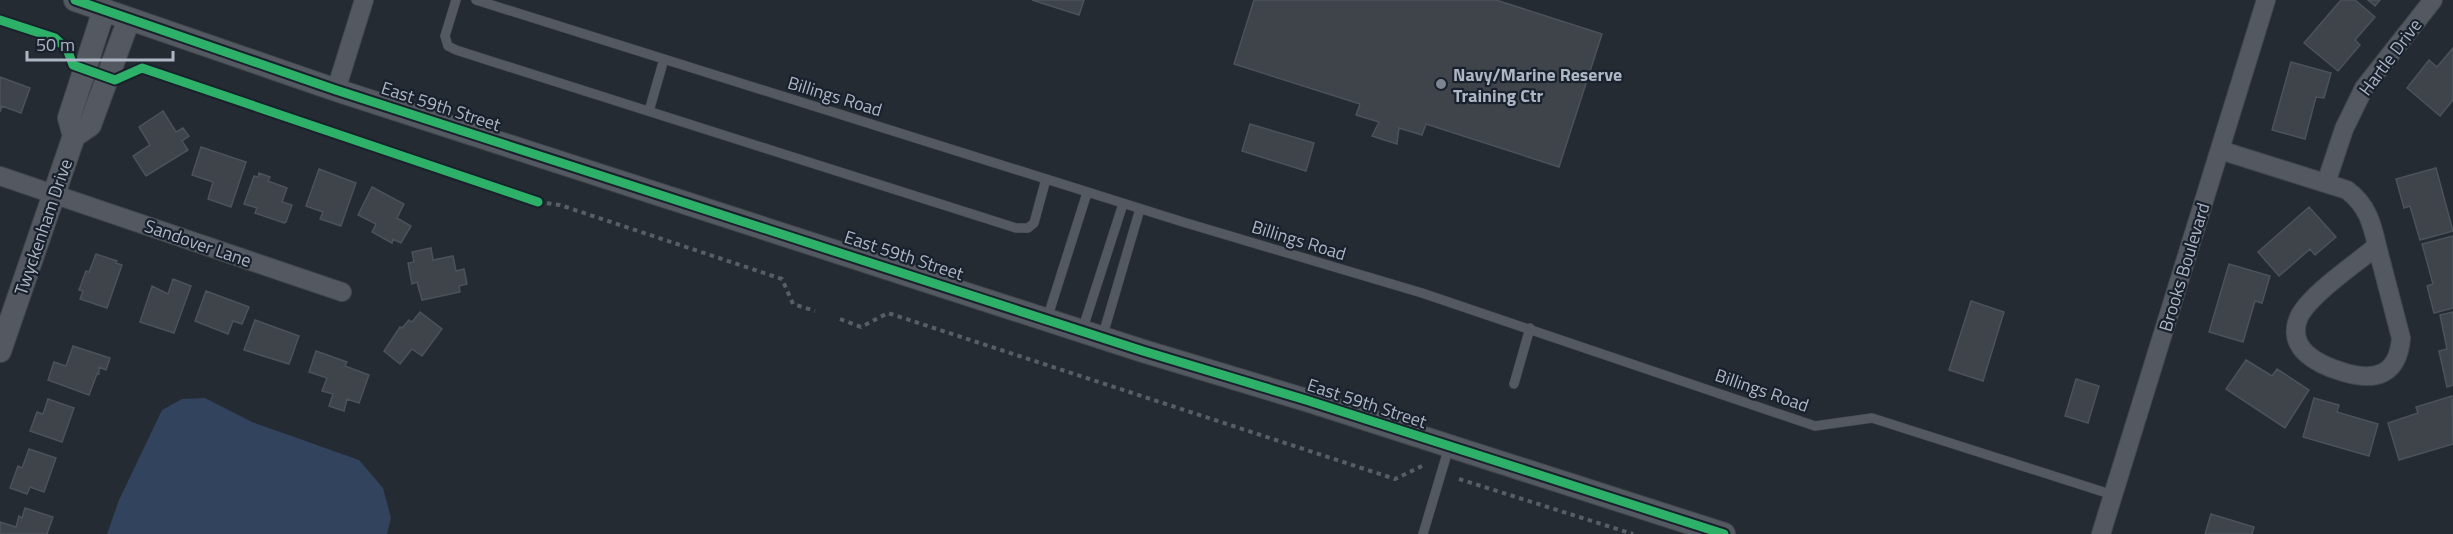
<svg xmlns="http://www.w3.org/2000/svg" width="2453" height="534" font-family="'Titillium Web',sans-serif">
<rect width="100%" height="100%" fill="#252b32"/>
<path fill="#31435d" d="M 205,398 L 252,422 L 359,460 L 383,488 L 391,518 L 387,534 L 107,534 L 119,500 L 162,410 L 182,399 Z"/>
<path fill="#3f444b" stroke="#4c525a" stroke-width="1.5" d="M 1032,0 L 1084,0 L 1079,15 Z
M 1254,0 L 1496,0 L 1602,34 L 1559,167 L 1426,124 L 1422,135 L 1399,128 L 1397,144 L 1372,136 L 1379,122 L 1356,115 L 1360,104 L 1234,64 Z
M 2341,0 L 2355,0 L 2375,17 L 2355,40 L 2360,45 L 2338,71 L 2304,43 Z
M 2368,0 L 2380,0 L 2375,6 Z
M 2453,48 L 2453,100 L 2440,116 L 2407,88 L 2429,60 L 2437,67 Z
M 2291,62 L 2331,73 L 2324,98 L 2316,97 L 2305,139 L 2272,130 Z
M 0,77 L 30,88 L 21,113 L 2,106 L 0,112 Z
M 163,111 L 176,132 L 183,128 L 189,136 L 182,141 L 188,150 L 146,176 L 133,156 L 150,145 L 139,127 Z
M 1250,124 L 1314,143 L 1306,171 L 1242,151 Z
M 201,147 L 246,162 L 231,207 L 208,199 L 213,182 L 192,175 Z
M 2436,168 L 2453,231 L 2420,240 L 2410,206 L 2404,208 L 2396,179 Z
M 319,169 L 356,183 L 341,226 L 320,219 L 323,212 L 306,206 Z
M 259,173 L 270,177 L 268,181 L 287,188 L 282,202 L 292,205 L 286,222 L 284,223 L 255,213 L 257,208 L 244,204 L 254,176 L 258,177 Z
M 372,187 L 404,204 L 397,218 L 411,226 L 401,243 L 393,239 L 392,243 L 372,232 L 376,224 L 358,215 Z
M 2309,207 L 2336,237 L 2315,255 L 2310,249 L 2279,276 L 2258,252 Z
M 2453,236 L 2453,308 L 2434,313 L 2427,286 L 2433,284 L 2422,244 Z
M 431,248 L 433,260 L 453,256 L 456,271 L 464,269 L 467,284 L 459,286 L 460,292 L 422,300 L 417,282 L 412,284 L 408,263 L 414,262 L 412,252 Z
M 96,254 L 117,261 L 116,263 L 122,265 L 107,308 L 80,299 L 83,291 L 79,290 L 86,271 L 89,272 Z
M 2229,264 L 2270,276 L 2262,303 L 2255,301 L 2243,342 L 2209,332 Z
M 173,279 L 191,286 L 174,333 L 140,322 L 152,286 L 168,294 Z
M 206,291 L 249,307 L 242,324 L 233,321 L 228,334 L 195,321 Z
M 1971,301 L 2004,312 L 1983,381 L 1949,370 Z
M 420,312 L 442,329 L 422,356 L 412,349 L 400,364 L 384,351 L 400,327 L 402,328 L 409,320 L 412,322 Z
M 2453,312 L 2453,385 L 2447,387 L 2439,351 L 2447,349 L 2440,315 Z
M 255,320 L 299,336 L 289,364 L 244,350 Z
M 73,346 L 110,358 L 106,370 L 99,367 L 99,374 L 97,374 L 89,395 L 48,380 L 54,362 L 66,366 Z
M 316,351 L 347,362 L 345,366 L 369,375 L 359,403 L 347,399 L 344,411 L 329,406 L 333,394 L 322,391 L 327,378 L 309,372 Z
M 2246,360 L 2272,376 L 2277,369 L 2309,390 L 2285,428 L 2226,389 Z
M 2076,379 L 2099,386 L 2088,423 L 2065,416 Z
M 2452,396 L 2453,444 L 2399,460 L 2388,423 L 2418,413 L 2416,407 Z
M 2314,398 L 2339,405 L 2337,412 L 2378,424 L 2369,456 L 2303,437 Z
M 48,399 L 74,408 L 62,442 L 30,431 L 37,412 L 43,414 Z
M 29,449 L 56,458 L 44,492 L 30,487 L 27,494 L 10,488 L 18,466 L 22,468 Z
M 25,508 L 53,517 L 47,534 L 0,534 L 0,522 L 16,527 L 19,516 L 22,518 Z
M 2211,514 L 2254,527 L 2252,534 L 2205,534 Z"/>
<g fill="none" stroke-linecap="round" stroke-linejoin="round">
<g stroke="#42474d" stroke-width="10">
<path id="service" d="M 456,0 L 445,36 L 448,46 L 456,50 L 1016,228 L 1028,228 L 1034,223 L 1046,179
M 476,0 L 1183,222 L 1422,293 L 1815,426 L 1872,418 L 2113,495
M 649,111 L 664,59
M 1047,319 L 1087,193
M 1082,331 L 1123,204
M 1102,338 L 1140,209
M 1514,384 L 1530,328
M 1423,534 L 1449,447"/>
</g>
<g stroke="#42474d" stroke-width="20">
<path id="minor" d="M 336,90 L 364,0
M 2220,150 L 2347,190 C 2367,205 2372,223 2377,246
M 0,176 L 342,292
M 2326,183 L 2344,129 L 2364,88 L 2433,0
M 2377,246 L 2401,338 C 2398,375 2376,382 2343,372 C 2319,365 2285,349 2299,317 C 2309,295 2358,262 2377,246 Z
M 2101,534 L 2266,0"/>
</g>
<g stroke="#42474d" stroke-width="24">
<path id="tertiary" d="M 75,0 L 336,90 L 1143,351 L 1306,400 L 1724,534
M 74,136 L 69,118 L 104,10
M 0,351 L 74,136 L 90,125 L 129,19"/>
</g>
<path stroke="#585e65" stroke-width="4" stroke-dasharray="4.5 4.5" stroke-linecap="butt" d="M 538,202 L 560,205 L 782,279 L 793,304 L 815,311
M 840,319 L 861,327 L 888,313 L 1395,479 L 1422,466
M 1459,479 L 1633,534"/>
<use href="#service" stroke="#545961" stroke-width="9"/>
<use href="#minor" stroke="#545961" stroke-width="18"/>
<use href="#tertiary" stroke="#545961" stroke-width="22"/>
<g stroke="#19212d" stroke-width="13">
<path id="cycleway" d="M 75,0 L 336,90 L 1143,351 L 1306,400 L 1724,534
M 0,20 L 55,38 L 67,49 L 73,65 L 115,80 L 142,68 L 538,202"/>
</g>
<use href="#cycleway" stroke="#2db169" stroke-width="9"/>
</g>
<circle fill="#7d8592" stroke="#19212d" stroke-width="2" cx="1441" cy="84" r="6"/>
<g text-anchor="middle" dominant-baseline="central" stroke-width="4.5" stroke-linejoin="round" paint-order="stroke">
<g font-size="18" fill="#adb6c5" stroke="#19212d">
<text transform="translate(2390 57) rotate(-53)">Hartle Drive</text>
<text transform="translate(835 96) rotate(17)">Billings Road</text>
<text transform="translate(441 106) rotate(18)">East 59th Street</text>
<text transform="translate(43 227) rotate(-71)">Twyckenham Drive</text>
<text transform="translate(1299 240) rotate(17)">Billings Road</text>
<text transform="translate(198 243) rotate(19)">Sandover Lane</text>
<text transform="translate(904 255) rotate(18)">East 59th Street</text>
<text transform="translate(2184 267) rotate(-73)">Brooks Boulevard</text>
<text transform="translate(1762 390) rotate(19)">Billings Road</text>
<text transform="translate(1367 403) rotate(18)">East 59th Street</text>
</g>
<g font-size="18" font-weight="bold" fill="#adb6c5" stroke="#19212d" text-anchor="start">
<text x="1453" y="74">Navy/Marine Reserve<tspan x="1453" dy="21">Training Ctr</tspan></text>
</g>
</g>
<path d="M27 51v9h146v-9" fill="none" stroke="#adb6c5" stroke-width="3"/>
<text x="36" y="51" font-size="18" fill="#adb6c5" stroke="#19212d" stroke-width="4.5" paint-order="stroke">50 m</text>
</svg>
